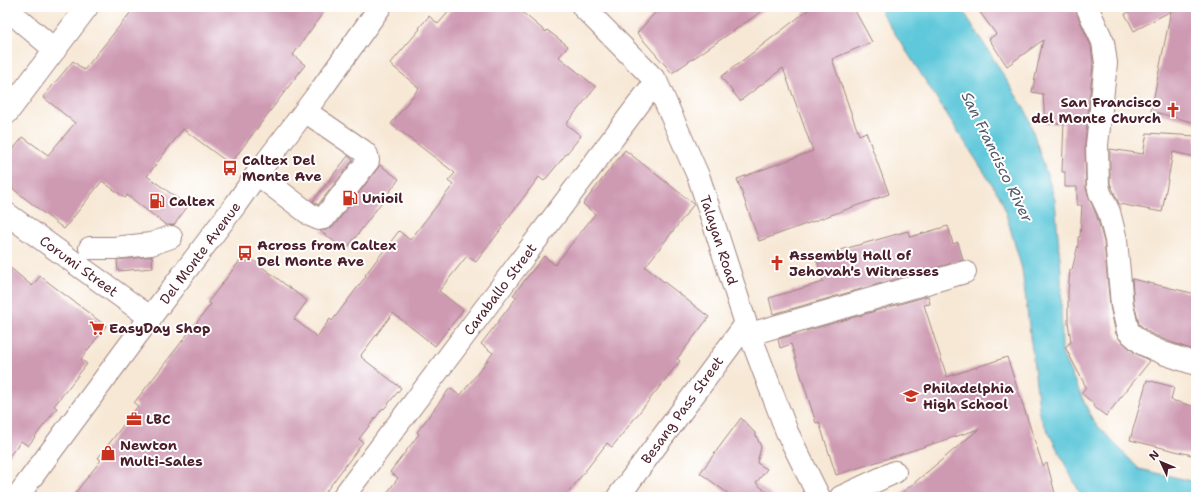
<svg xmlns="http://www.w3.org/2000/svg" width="1203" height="504" font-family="'Shantell Sans',sans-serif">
<rect width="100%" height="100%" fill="#fff"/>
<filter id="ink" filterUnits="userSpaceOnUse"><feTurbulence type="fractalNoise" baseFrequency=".025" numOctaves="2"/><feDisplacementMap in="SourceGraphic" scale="8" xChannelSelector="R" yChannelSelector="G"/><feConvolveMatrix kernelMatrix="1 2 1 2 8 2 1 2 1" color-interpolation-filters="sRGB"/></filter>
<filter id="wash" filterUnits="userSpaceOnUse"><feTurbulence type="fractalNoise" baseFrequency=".012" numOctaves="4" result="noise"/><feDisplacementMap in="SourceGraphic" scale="16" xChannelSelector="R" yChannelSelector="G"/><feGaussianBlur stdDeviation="0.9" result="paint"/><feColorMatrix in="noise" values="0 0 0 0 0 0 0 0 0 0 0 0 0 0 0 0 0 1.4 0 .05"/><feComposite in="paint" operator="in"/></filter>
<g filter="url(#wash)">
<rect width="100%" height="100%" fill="#f7e8d5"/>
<path fill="#5fc8da" stroke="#547482" d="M 878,7 L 961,7 L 1027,113 L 1055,200 L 1061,272 L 1062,354 L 1093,421 L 1139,469 L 1196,482 L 1196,497 L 1082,497 L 1040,416 L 1022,269 L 1002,200 Z"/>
<g id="blocks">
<path fill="#ce9ab2" d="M 135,7 L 327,7 L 293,55 L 305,65 L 230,164 L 183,129 L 147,176 L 188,206 L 174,225 L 166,225 L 127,195 L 125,198 L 102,181 L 64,229 L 7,184 L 7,157 L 23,137 L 48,155 L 75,123 L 43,97 L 73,61 L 84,70 Z
M 453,7 L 516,7 L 546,32 L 547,30 L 568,46 L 559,57 L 596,87 L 566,124 L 581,136 L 544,181 L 539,177 L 501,227 L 502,228 L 476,262 L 467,256 L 439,291 L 463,310 L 435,346 L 393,313 L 361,355 L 362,356 L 361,357 L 401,388 L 384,409 L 383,408 L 359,439 L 363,442 L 322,497 L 72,497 L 101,460 L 98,458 L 138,406 L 134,403 L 211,304 L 208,302 L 245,254 L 307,301 L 294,319 L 317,337 L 330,319 L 332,321 L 366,276 L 365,275 L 399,231 L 410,240 L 453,185 L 448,181 L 455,173 L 391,124 L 419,88 L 390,64 L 420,29 L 419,28 L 429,16 L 438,24 Z
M 660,7 L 768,7 L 672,73 L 637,33 Z
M 812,7 L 853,7 L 872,42 L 832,59 L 859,135 L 866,132 L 889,194 L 759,241 L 737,179 L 813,151 L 783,68 L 740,101 L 721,77 Z
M 976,7 L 1075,7 L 1076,12 L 1091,46 L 1093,63 L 1085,144 L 1086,188 L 1089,198 L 1097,216 L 1104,242 L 1110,306 L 1116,334 L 1120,340 L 1135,353 L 1150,361 L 1106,416 L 1093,406 L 1094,404 L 1081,393 L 1086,387 L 1065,347 L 1071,342 L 1068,322 L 1068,292 L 1070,270 L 1072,270 L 1078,245 L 1078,237 L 1080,237 L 1082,205 L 1077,205 L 1077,187 L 1065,187 L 1065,172 L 1062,172 L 1064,123 L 1045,124 L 1043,94 L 1032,92 L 1043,40 L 1007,66 L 989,39 L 996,34 Z
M 1139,7 L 1196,7 L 1196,123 L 1151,111 L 1171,11 L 1134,31 L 1125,14 Z
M 1147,133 L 1196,136 L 1196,157 L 1173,152 L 1162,212 L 1119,204 L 1110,183 L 1110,149 L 1143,154 Z
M 625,150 L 694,204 L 645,267 L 709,317 L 677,359 L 680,361 L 612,447 L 607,443 L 565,497 L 384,497 L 398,478 L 390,472 L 419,434 L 417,432 L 450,388 L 460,396 L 493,353 L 481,344 L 517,297 L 513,295 L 544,256 L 555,265 L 595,214 L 583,204 Z
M 348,156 L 353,160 L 318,205 L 313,201 Z
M 380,165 L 399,179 L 346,250 L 320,231 L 326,230 L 334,226 Z
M 948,226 L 953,244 L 958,242 L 963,260 L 773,314 L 769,298 L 823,282 L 816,257 L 908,231 L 910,237 Z
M 152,256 L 153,268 L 118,271 L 117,260 Z
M 7,265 L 32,286 L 40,276 L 106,326 L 81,359 L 87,364 L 54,406 L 57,408 L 28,446 L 21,441 L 7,459 Z
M 1132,279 L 1196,294 L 1196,351 L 1168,341 L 1150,333 L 1139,324 L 1134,303 Z
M 928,296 L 930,304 L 924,305 L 947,377 L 1007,357 L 1043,466 L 1047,463 L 1056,497 L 897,497 L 979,429 L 836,475 L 819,422 L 816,423 L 791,344 L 780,348 L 778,339 Z
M 1147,380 L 1174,387 L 1171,400 L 1196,407 L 1196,456 L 1130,440 Z
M 741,418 L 755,433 L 761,447 L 757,463 L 767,469 L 756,483 L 773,497 L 733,497 L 700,473 Z"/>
</g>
</g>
<g filter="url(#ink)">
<use href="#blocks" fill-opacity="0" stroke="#a08480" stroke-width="1"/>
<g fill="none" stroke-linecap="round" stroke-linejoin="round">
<g stroke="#a08480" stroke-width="24">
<path id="minor" d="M 583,7 L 656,81 L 699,178 L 746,324 L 787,432 L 819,497
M 1087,7 L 1103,42 L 1106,63 L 1097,145 L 1098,185 L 1100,193 L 1109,212 L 1116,240 L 1122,305 L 1128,331 L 1143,344 L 1163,353 L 1196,364
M 7,9 L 55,50
M 7,113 L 87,7
M 257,174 L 312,216 L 319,219 L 324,218 L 368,161 L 367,155 L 363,151 L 305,111
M 7,214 L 151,318
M 90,248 L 114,248 L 151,244 L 171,237
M 750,334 L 965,272
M 343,497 L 656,81
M 618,497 L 746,324
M 841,497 L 895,472"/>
</g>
<g stroke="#a08480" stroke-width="24">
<path id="major" d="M 17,497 L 131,343 L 236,204 L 257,174 L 321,90 L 380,7"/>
</g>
<use href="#minor" stroke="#fff" stroke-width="22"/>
<use href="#major" stroke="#fff" stroke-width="22"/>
</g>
</g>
<defs>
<g id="church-bare" transform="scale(1.2)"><path d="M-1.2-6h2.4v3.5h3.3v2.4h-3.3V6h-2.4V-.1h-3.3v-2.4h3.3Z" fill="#c8321e" stroke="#fff" stroke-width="2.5" paint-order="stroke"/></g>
<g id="bus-bare" transform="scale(1.2)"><path d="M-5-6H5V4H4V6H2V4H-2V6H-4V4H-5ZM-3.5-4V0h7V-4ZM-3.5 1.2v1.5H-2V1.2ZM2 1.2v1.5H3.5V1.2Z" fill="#c8321e" stroke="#fff" stroke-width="2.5" paint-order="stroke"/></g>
<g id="fuel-bare" transform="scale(1.2)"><path d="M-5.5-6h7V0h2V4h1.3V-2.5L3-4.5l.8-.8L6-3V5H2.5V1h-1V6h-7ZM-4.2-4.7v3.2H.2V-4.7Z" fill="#c8321e" stroke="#fff" stroke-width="2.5" paint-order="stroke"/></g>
<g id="supermarket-bare" transform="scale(1.2)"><path d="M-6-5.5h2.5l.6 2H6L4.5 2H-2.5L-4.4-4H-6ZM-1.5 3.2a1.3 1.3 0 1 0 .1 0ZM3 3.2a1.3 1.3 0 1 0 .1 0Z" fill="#c8321e" stroke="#fff" stroke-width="2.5" paint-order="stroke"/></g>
<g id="school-bare" transform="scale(1.2)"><path d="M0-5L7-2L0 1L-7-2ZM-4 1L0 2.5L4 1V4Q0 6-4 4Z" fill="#c8321e" stroke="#fff" stroke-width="2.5" paint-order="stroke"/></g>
<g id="office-bare" transform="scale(1.2)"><path d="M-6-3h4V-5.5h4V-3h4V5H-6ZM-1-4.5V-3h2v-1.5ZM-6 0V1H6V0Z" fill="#c8321e" stroke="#fff" stroke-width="2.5" paint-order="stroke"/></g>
<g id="shop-bare" transform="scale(1.2)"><path d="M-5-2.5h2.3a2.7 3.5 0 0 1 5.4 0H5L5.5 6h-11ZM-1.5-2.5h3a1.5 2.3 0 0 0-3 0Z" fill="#c8321e" stroke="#fff" stroke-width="2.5" paint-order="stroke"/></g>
</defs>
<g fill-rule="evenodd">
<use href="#church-bare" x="1173" y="110"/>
<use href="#bus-bare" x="230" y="168"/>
<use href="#fuel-bare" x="350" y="198"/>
<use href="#fuel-bare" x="157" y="201"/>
<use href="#bus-bare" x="245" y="253"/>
<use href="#church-bare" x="777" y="263"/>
<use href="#supermarket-bare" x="97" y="328"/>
<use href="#school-bare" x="911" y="396"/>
<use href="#office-bare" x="134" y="419"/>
<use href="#shop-bare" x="108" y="453"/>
</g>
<g text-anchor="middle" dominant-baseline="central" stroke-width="4" stroke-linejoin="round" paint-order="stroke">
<g font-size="14" font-weight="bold" fill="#4a1f2b" stroke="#fff" text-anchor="start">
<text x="1161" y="102" text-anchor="end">San Francisco<tspan x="1161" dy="16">del Monte Church</tspan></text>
<text x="242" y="160">Caltex Del<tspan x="242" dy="16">Monte Ave</tspan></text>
<text x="362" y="198">Unioil</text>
<text x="169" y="201">Caltex</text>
<text x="257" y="245">Across from Caltex<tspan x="257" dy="16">Del Monte Ave</tspan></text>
<text x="789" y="255">Assembly Hall of<tspan x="789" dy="16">Jehovah's Witnesses</tspan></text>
<text x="109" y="328">EasyDay Shop</text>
<text x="923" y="388">Philadelphia<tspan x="923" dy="16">High School</tspan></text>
<text x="146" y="419">LBC</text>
<text x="120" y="445">Newton<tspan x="120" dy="16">Multi-Sales</tspan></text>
</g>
<g font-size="14" fill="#4a1f2b" stroke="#fff">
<text transform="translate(719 240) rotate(72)">Talayan Road</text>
<text transform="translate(200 253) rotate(-53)">Del Monte Avenue</text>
<text transform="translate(79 266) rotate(36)">Corumi Street</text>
<text transform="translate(500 289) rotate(-53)">Caraballo Street</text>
<text transform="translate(682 410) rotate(-54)">Besang Pass Street</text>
</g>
<g font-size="15" font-style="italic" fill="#515a68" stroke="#fff">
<text transform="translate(997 157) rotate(64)">San Francisco River</text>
</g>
</g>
<rect width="1203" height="504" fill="none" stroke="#fff" stroke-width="24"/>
<g transform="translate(1161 462) rotate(314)" stroke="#ffffff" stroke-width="3" paint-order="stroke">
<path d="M0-3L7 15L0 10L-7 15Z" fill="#4a1f2b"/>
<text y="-6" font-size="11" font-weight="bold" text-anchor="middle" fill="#4a1f2b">N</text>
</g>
</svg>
